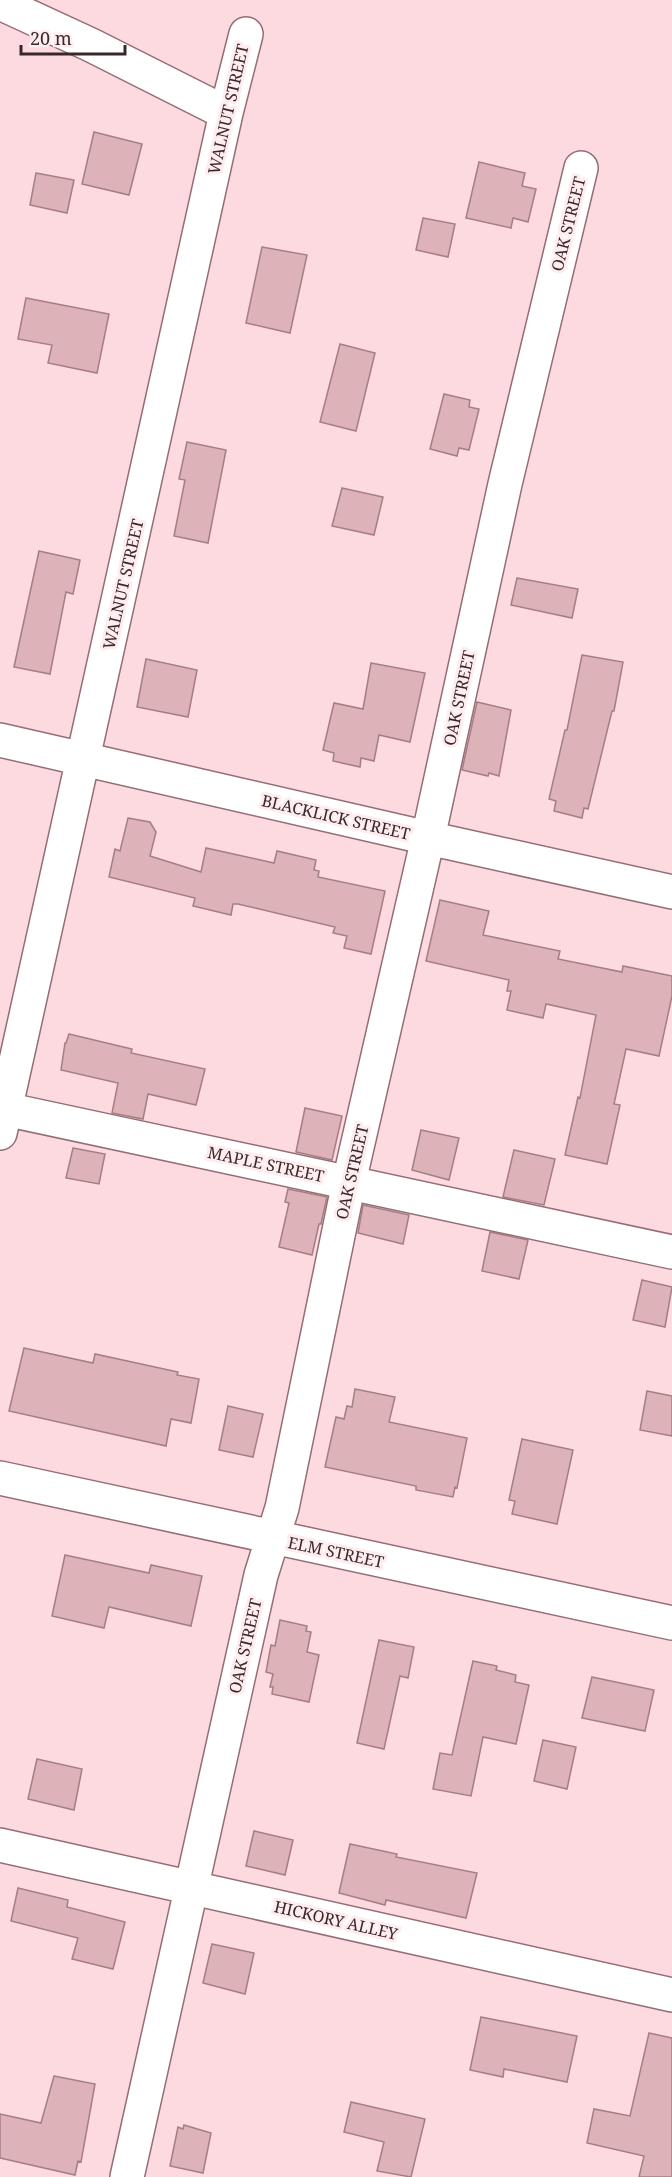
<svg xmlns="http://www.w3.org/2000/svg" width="672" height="2177" font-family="'Noto Serif',serif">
<rect width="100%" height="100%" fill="#fddadf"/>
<path fill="#ddb3b9" stroke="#a57e84" stroke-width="1.5" d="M 94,132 L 142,144 L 129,195 L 82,184 Z
M 479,162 L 525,173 L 522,186 L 536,189 L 528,222 L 513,218 L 511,228 L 466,218 Z
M 36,173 L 74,180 L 67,213 L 30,205 Z
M 423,218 L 455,224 L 448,257 L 416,250 Z
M 262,247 L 307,255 L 290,333 L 246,323 Z
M 26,298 L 109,314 L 97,373 L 48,363 L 52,345 L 18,339 Z
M 340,344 L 375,353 L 356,431 L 320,422 Z
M 444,394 L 470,400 L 469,407 L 479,409 L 469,450 L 459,448 L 457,456 L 430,449 Z
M 187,442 L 226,450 L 208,543 L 174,536 L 185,480 L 179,479 Z
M 342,488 L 383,497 L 374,535 L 332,526 Z
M 39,551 L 80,560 L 73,594 L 66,592 L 50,674 L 14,667 Z
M 517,578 L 578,589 L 572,618 L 511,605 Z
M 582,655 L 623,662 L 614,711 L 612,711 L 588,809 L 584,808 L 582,818 L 554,811 L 556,801 L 549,799 L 565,730 L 567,730 Z
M 146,659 L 197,670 L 188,717 L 137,707 Z
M 371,663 L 425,673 L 410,742 L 379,735 L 374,761 L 361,758 L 360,767 L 333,761 L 334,753 L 323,750 L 334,703 L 363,709 Z
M 477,702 L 511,710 L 499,776 L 489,773 L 488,776 L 462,770 Z
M 128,818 L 150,822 L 156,832 L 150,856 L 201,872 L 206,848 L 274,863 L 277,851 L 316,860 L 314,870 L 319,871 L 318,877 L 385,891 L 371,954 L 344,948 L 347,936 L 333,933 L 335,927 L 238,904 L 233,904 L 231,915 L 193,906 L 195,898 L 109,877 L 115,849 L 120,851 Z
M 440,900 L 489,911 L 483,935 L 560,951 L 558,959 L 622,972 L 623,966 L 672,976 L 672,996 L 659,1056 L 626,1049 L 614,1104 L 620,1105 L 607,1164 L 565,1155 L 578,1097 L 580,1098 L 596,1015 L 546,1004 L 543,1018 L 507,1010 L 511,991 L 507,991 L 509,980 L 426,961 Z
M 69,1034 L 132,1049 L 131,1053 L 205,1069 L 196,1105 L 148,1094 L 143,1119 L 112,1113 L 118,1083 L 61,1070 L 65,1043 L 66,1043 Z
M 305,1108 L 342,1116 L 332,1160 L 296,1152 Z
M 421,1130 L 459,1138 L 449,1180 L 412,1170 Z
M 73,1148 L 105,1154 L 99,1184 L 66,1178 Z
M 514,1150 L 555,1159 L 544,1205 L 503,1197 Z
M 288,1189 L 327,1197 L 321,1224 L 319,1224 L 312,1255 L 279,1247 L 289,1203 L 285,1202 Z
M 363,1205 L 409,1215 L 403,1244 L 358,1233 Z
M 490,1232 L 528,1240 L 519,1279 L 482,1271 Z
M 642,1280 L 672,1287 L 665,1327 L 633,1320 Z
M 24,1348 L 93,1363 L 95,1354 L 178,1372 L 177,1375 L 199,1379 L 191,1423 L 171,1419 L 166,1446 L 9,1411 Z
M 355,1389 L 395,1397 L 389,1422 L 467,1438 L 457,1488 L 455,1487 L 453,1497 L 416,1490 L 416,1486 L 325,1467 L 336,1417 L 344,1419 L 347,1406 L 352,1407 Z
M 647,1391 L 672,1396 L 672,1436 L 640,1430 Z
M 228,1406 L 263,1414 L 253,1457 L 219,1450 Z
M 522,1439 L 573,1450 L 557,1524 L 512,1514 L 515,1501 L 509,1500 Z
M 65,1555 L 149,1573 L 151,1565 L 202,1576 L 191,1626 L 109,1607 L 104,1628 L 52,1616 Z
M 280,1620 L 307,1626 L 306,1631 L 311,1632 L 307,1652 L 319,1655 L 309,1702 L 272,1694 L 273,1687 L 270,1687 L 273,1674 L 266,1672 L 271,1645 L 275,1646 Z
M 379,1640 L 414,1647 L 408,1678 L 400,1676 L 384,1749 L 357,1743 Z
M 473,1661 L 497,1666 L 496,1670 L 516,1675 L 515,1682 L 529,1685 L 516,1744 L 483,1737 L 471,1796 L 433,1789 L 440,1753 L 452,1755 Z
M 592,1677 L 654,1690 L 645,1731 L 582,1718 Z
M 543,1740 L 576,1747 L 567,1789 L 534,1781 Z
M 37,1759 L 82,1769 L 74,1810 L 28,1799 Z
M 254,1831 L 293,1840 L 285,1875 L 246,1866 Z
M 350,1844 L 397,1854 L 396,1857 L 477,1873 L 466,1918 L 386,1900 L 385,1905 L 339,1893 Z
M 18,1888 L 68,1900 L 67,1907 L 125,1922 L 113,1969 L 72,1959 L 78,1938 L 11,1921 Z
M 212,1944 L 254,1953 L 245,1994 L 203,1983 Z
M 481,2017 L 577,2036 L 567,2082 L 504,2069 L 503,2077 L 470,2070 Z
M 649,2033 L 672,2038 L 672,2177 L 639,2177 L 644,2156 L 587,2143 L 594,2109 L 630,2116 Z
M 54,2076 L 95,2084 L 81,2162 L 78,2161 L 75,2175 L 0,2158 L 0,2114 L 41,2123 Z
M 351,2102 L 425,2119 L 411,2177 L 377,2171 L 384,2142 L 344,2132 Z
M 184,2125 L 211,2133 L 203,2173 L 170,2166 L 178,2127 L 183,2129 Z"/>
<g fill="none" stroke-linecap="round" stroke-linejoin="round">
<g stroke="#946e74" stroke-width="36">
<path id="minor" d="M 0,3 L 91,45 L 226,113
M 0,740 L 428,838 L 672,892
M 0,1108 L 672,1252
M 0,1133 L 226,113 L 246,34
M 0,1478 L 672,1623
M 0,1845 L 672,1995
M 127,2177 L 261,1575 L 282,1508 L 349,1182 L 428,838 L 505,484 L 581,168"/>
</g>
<use href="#minor" stroke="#fff" stroke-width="33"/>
</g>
<g text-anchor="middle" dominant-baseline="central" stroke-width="6" stroke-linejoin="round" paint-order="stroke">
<g font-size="16" fill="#39282b" stroke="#feecef">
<text transform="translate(228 109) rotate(-77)">WALNUT STREET</text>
<text transform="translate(568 224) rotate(-76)">OAK STREET</text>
<text transform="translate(123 584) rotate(-77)">WALNUT STREET</text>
<text transform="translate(459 698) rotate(-78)">OAK STREET</text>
<text transform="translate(336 817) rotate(13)">BLACKLICK STREET</text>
<text transform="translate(266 1164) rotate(12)">MAPLE STREET</text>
<text transform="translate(352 1172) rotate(-77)">OAK STREET</text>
<text transform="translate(336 1552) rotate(12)">ELM STREET</text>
<text transform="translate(245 1646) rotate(-77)">OAK STREET</text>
<text transform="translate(336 1920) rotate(13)">HICKORY ALLEY</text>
</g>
</g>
<path d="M21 45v9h104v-9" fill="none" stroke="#39282b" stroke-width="3"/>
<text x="30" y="45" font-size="18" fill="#39282b" stroke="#feecef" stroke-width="4.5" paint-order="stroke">20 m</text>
</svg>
